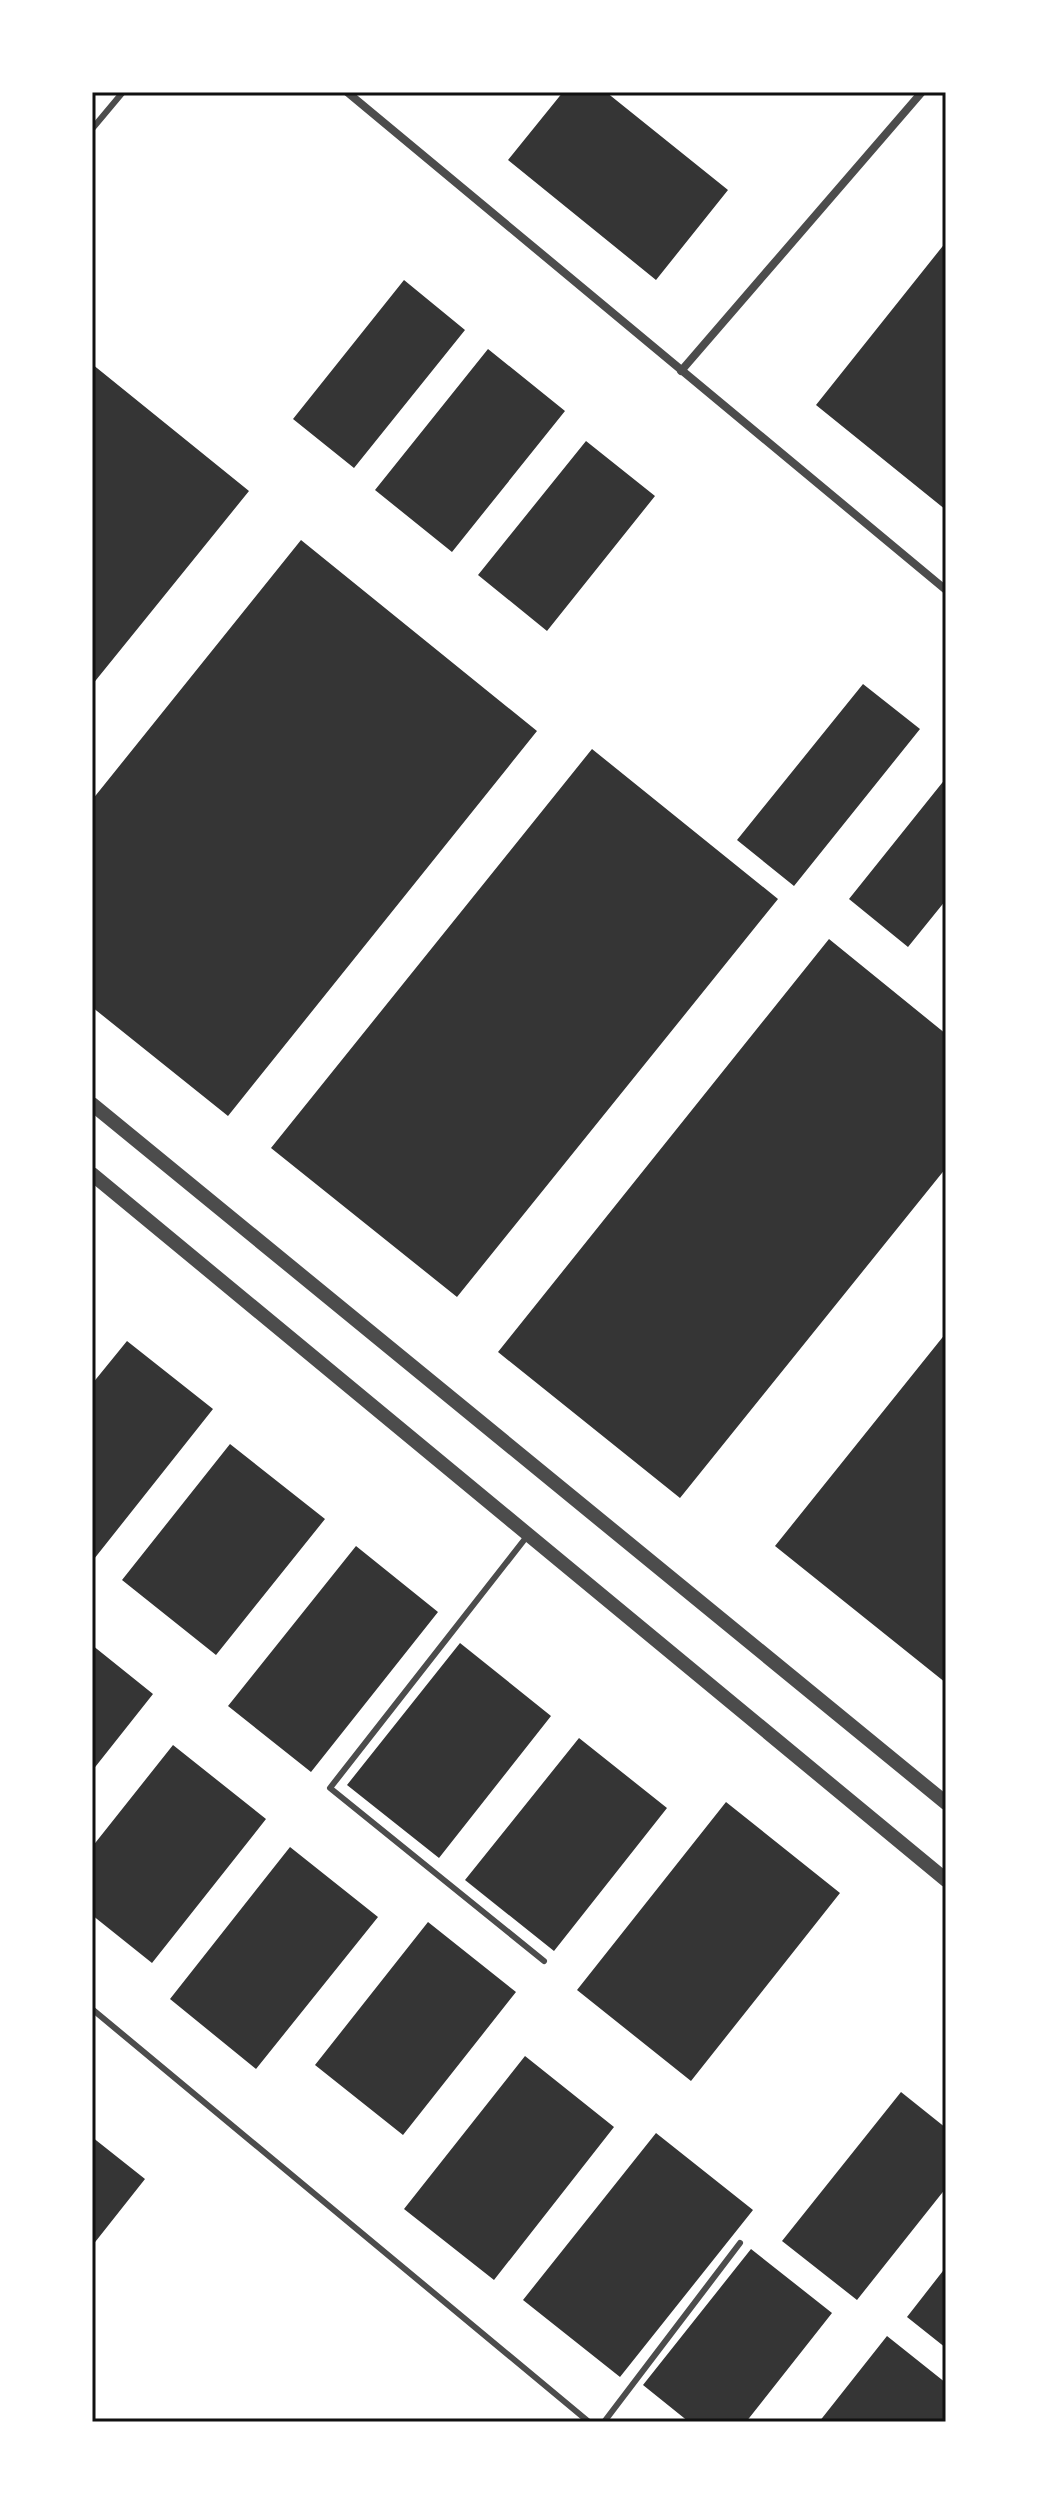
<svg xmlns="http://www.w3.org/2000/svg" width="1038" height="2514" font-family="Figtree,sans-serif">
<rect width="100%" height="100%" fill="#fff"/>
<path fill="#353535" d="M 563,92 L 606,92 L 728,190 L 656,280 L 508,160 Z
M 946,242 L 946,510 L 816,405 Z
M 404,280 L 465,330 L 354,468 L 293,419 Z
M 488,349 L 565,411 L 452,552 L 375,490 Z
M 92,364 L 249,491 L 92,685 Z
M 586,441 L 655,496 L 547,631 L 478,575 Z
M 301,540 L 537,731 L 228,1116 L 92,1007 L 92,800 Z
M 863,684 L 920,729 L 794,886 L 737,840 Z
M 592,749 L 778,899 L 457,1297 L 271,1148 Z
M 946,778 L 946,900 L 908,947 L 849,899 Z
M 829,939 L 946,1034 L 946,1168 L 680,1498 L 498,1352 Z
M 946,1333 L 946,1683 L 775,1546 Z
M 127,1341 L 213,1409 L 94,1559 L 92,1557 L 92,1384 Z
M 230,1444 L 325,1519 L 216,1655 L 122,1580 Z
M 356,1546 L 438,1612 L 311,1772 L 228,1706 Z
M 460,1643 L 551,1716 L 439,1858 L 347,1785 Z
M 92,1645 L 153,1694 L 92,1771 Z
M 579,1738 L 667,1808 L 554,1951 L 465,1880 Z
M 173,1745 L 266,1819 L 152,1963 L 92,1915 L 92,1847 Z
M 726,1802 L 840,1893 L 691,2081 L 577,1990 Z
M 290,1847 L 378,1917 L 256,2069 L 170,1999 Z
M 428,1922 L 516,1992 L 403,2135 L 315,2065 Z
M 525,2056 L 614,2127 L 494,2280 L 404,2209 Z
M 901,2092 L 946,2128 L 946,2188 L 857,2300 L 782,2241 Z
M 656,2133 L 753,2210 L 620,2377 L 523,2300 Z
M 92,2137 L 145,2179 L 92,2246 Z
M 751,2249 L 832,2313 L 746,2422 L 689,2422 L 643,2385 Z
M 946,2267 L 946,2348 L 907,2317 Z
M 887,2336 L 946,2383 L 946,2422 L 819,2422 Z"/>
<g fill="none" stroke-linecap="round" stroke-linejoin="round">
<path stroke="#4c4c4c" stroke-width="6" d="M 92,129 L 123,92
M 528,1535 L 330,1788 L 544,1961
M 92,2009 L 589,2422
M 604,2422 L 740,2243"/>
<path stroke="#4c4c4c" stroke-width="8" d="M 347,92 L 946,590
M 681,371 L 922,92"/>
<path stroke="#4c4c4c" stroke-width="14" d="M 92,1104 L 946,1803
M 92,1174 L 946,1880"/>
</g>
<rect width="1038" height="2514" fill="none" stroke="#ffffff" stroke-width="188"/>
<rect x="94" y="94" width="850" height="2326" fill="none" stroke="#111" stroke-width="3"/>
</svg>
